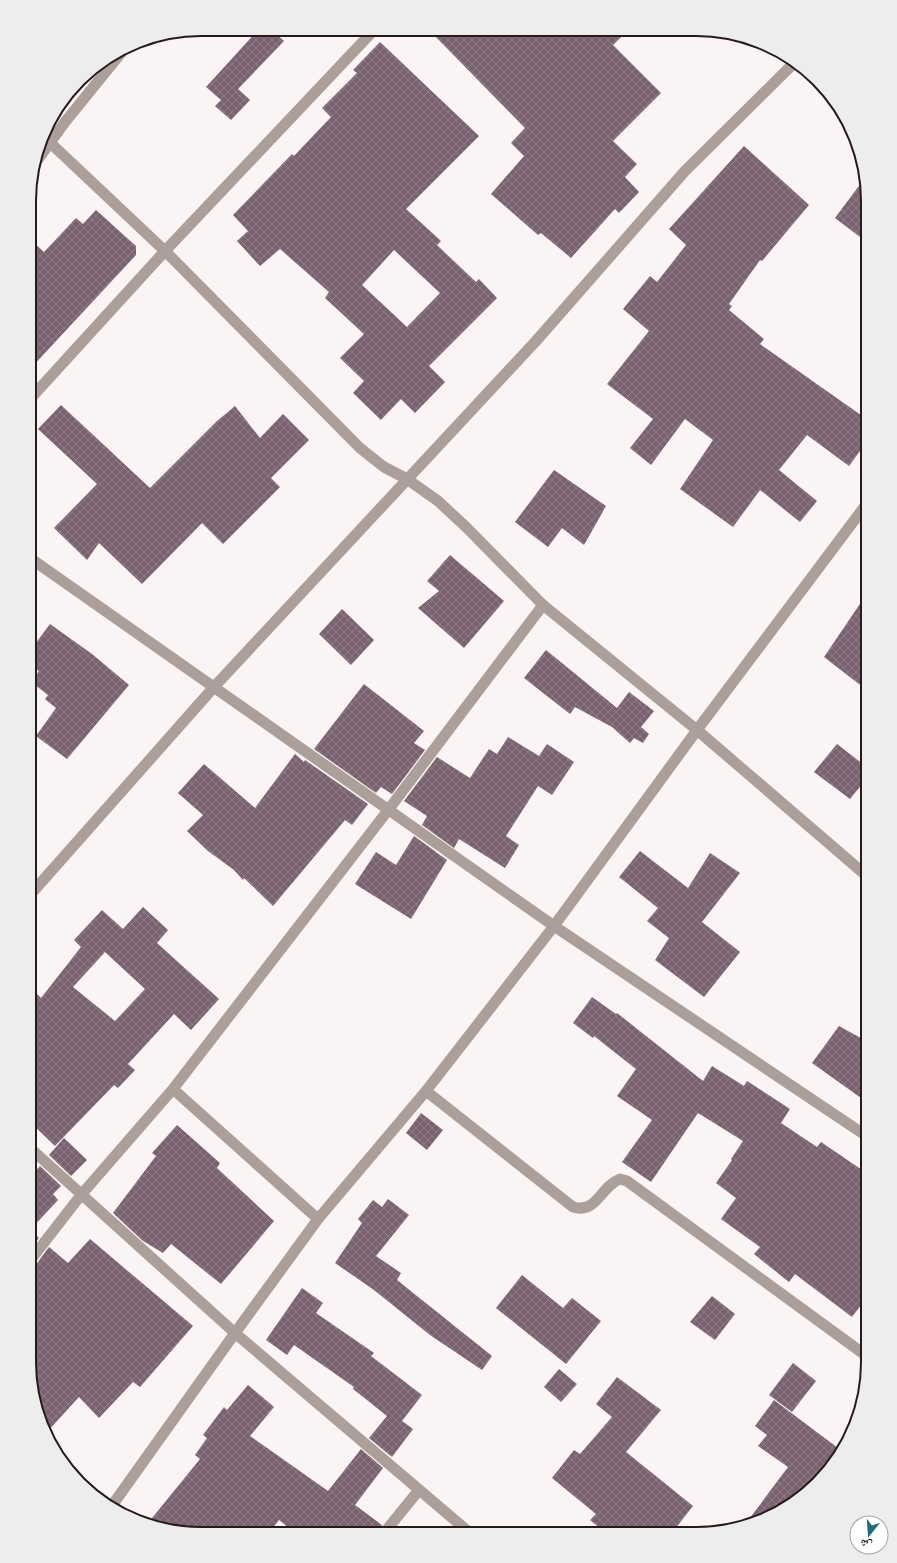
<svg xmlns="http://www.w3.org/2000/svg" width="897" height="1563" font-family="'Open Sans','Noto Naskh Arabic',sans-serif">
<defs>
<pattern id="building-cross-hatch" width="8" height="8" patternUnits="userSpaceOnUse"><rect width="8" height="8" fill="#7b6271"/><path d="M0 0l8 8M0 8l8-8" fill="none" stroke="#8f7c87"/></pattern>
</defs>
<rect width="100%" height="100%" fill="#fbf4f5"/>
<path fill="url(#building-cross-hatch)" fill-rule="evenodd" d="M 259,29 L 271,29 L 284,41 L 238,89 L 250,100 L 231,120 L 215,106 L 221,100 L 206,87 Z
M 429,30 L 626,32 L 613,45 L 661,93 L 613,141 L 637,164 L 625,177 L 639,192 L 619,213 L 615,209 L 571,258 L 541,233 L 538,235 L 491,194 L 524,156 L 511,143 L 525,128 Z
M 380,42 L 479,136 L 406,209 L 441,241 L 437,245 L 476,282 L 479,279 L 497,298 L 429,366 L 445,382 L 415,413 L 401,399 L 381,420 L 353,393 L 364,381 L 340,358 L 364,334 L 325,298 L 329,292 L 280,249 L 260,266 L 237,241 L 248,231 L 233,215 L 292,154 L 294,156 L 331,117 L 322,108 L 357,73 L 353,70 ZM 394,250 L 440,293 L 407,327 L 362,285 Z
M 744,146 L 809,205 L 762,261 L 760,260 L 729,304 L 732,306 L 729,310 L 764,339 L 760,344 L 868,420 L 868,440 L 849,466 L 807,435 L 779,470 L 817,501 L 800,522 L 760,490 L 733,527 L 680,489 L 713,440 L 685,419 L 651,465 L 630,448 L 653,419 L 607,384 L 649,331 L 623,309 L 650,276 L 657,282 L 686,245 L 669,229 Z
M 864,179 L 868,201 L 868,243 L 835,218 Z
M 96,210 L 136,246 L 136,255 L 30,369 L 30,239 L 44,252 L 76,218 L 83,224 Z
M 61,405 L 150,488 L 217,421 L 235,406 L 260,438 L 283,414 L 309,440 L 271,478 L 280,487 L 223,544 L 202,523 L 142,584 L 99,543 L 87,560 L 54,528 L 97,484 L 38,429 Z
M 554,470 L 606,506 L 584,545 L 562,528 L 548,547 L 515,522 Z
M 450,555 L 504,601 L 464,648 L 418,608 L 439,591 L 427,581 Z
M 868,592 L 868,691 L 824,657 Z
M 342,609 L 374,640 L 351,665 L 319,634 Z
M 50,624 L 92,654 L 129,685 L 67,759 L 36,736 L 56,708 L 45,699 L 48,695 L 31,682 L 39,671 L 30,665 L 30,651 Z
M 546,650 L 617,708 L 629,692 L 654,711 L 641,727 L 649,734 L 643,743 L 634,738 L 630,743 L 612,727 L 575,707 L 570,714 L 524,678 Z
M 364,684 L 424,731 L 414,743 L 425,750 L 392,794 L 381,787 L 376,793 L 314,749 Z
M 508,737 L 539,756 L 547,744 L 574,762 L 552,795 L 538,786 L 506,836 L 519,845 L 505,868 L 459,839 L 454,848 L 422,825 L 427,816 L 404,801 L 437,757 L 470,778 L 489,749 L 497,754 Z
M 837,744 L 868,768 L 868,777 L 850,799 L 814,772 Z
M 295,754 L 304,762 L 305,760 L 368,804 L 352,825 L 345,820 L 273,906 L 244,878 L 243,880 L 234,870 L 208,851 L 187,831 L 203,815 L 178,793 L 204,764 L 255,808 Z
M 414,836 L 447,860 L 411,919 L 355,884 L 376,852 L 396,865 Z
M 640,851 L 688,888 L 710,853 L 740,873 L 702,922 L 740,952 L 704,997 L 655,960 L 669,938 L 647,921 L 658,908 L 619,877 Z
M 143,907 L 168,930 L 157,943 L 219,999 L 191,1030 L 174,1014 L 128,1064 L 135,1070 L 118,1088 L 114,1085 L 55,1146 L 29,1121 L 29,986 L 41,998 L 81,947 L 74,940 L 102,910 L 123,929 ZM 105,952 L 145,989 L 115,1021 L 73,987 Z
M 592,997 L 616,1014 L 617,1013 L 703,1081 L 712,1066 L 744,1086 L 747,1081 L 764,1092 L 790,1109 L 781,1123 L 817,1147 L 821,1142 L 868,1174 L 868,1296 L 852,1317 L 795,1274 L 789,1282 L 754,1254 L 760,1247 L 721,1219 L 736,1198 L 716,1183 L 732,1160 L 731,1159 L 743,1141 L 698,1113 L 651,1182 L 622,1162 L 652,1120 L 617,1096 L 636,1069 L 594,1036 L 593,1038 L 573,1023 Z
M 839,1026 L 868,1042 L 868,1103 L 812,1063 Z
M 421,1113 L 443,1130 L 427,1150 L 406,1133 Z
M 177,1125 L 220,1163 L 217,1168 L 274,1221 L 221,1284 L 171,1244 L 163,1253 L 143,1241 L 113,1213 L 156,1156 L 152,1153 Z
M 64,1138 L 87,1160 L 71,1176 L 49,1155 Z
M 40,1166 L 61,1186 L 53,1194 L 58,1200 L 30,1230 L 39,1238 L 29,1250 L 29,1172 L 32,1175 Z
M 388,1199 L 409,1215 L 376,1256 L 401,1273 L 397,1280 L 492,1356 L 482,1370 L 430,1335 L 374,1290 L 335,1263 L 362,1223 L 358,1219 L 373,1200 L 382,1207 Z
M 90,1239 L 193,1326 L 140,1387 L 133,1382 L 99,1418 L 79,1397 L 46,1433 L 38,1418 L 29,1362 L 29,1269 L 35,1266 L 49,1247 L 68,1263 Z
M 522,1275 L 563,1308 L 572,1298 L 601,1321 L 566,1364 L 496,1308 Z
M 302,1288 L 323,1303 L 316,1313 L 374,1353 L 371,1356 L 422,1395 L 402,1421 L 413,1429 L 392,1457 L 369,1438 L 387,1416 L 353,1389 L 354,1387 L 294,1345 L 287,1355 L 266,1340 Z
M 712,1296 L 735,1314 L 715,1340 L 690,1322 Z
M 793,1363 L 816,1381 L 792,1412 L 769,1395 Z
M 559,1369 L 577,1384 L 561,1402 L 544,1387 Z
M 617,1377 L 661,1410 L 626,1452 L 693,1506 L 671,1534 L 607,1534 L 590,1520 L 596,1514 L 552,1478 L 574,1450 L 580,1454 L 612,1417 L 596,1404 Z
M 248,1385 L 274,1407 L 250,1436 L 328,1491 L 361,1449 L 383,1468 L 355,1505 L 382,1525 L 377,1533 L 295,1533 L 279,1520 L 269,1533 L 178,1532 L 148,1523 L 200,1459 L 195,1455 L 207,1438 L 203,1435 L 224,1407 L 227,1410 Z
M 774,1400 L 842,1451 L 832,1467 L 792,1505 L 752,1525 L 744,1526 L 788,1467 L 758,1446 L 767,1435 L 755,1426 Z"/>
<g fill="none" stroke-linecap="round" stroke-linejoin="round">
<path stroke="#ac9f9a" stroke-width="11" d="M 43,136 L 165,251 L 360,448 L 384,467 L 407,479 L 438,501 L 466,527 L 543,605 L 697,730 L 868,877
M 36,162 L 65,122 L 125,48
M 30,399 L 165,251 L 374,30
M 30,558 L 554,926 L 868,1137
M 30,895 L 214,687 L 536,341 L 685,171 L 795,62
M 173,1089 L 318,1219
M 426,1091 L 573,1207 C 597,1214 600,1187 620,1179 L 627,1181 L 868,1357
M 29,1147 L 235,1333 L 470,1533
M 29,1262 L 81,1195 L 173,1089 L 389,809 L 543,605
M 111,1507 L 235,1333 L 318,1219 L 426,1091 L 554,926 L 697,730 L 868,502
M 384,1533 L 419,1490"/>
</g>
<path d="M0 0H897V1563H0ZM201 36H696A165 165 0 0 1 861 201V1362A165 165 0 0 1 696 1527H201A165 165 0 0 1 36 1362V201A165 165 0 0 1 201 36Z" fill="#eeeded" fill-rule="evenodd"/>
<path fill="none" stroke="#261a1b" stroke-width="2" d="M201 36H696A165 165 0 0 1 861 201V1362A165 165 0 0 1 696 1527H201A165 165 0 0 1 36 1362V201A165 165 0 0 1 201 36Z"/>
<g transform="translate(869 1535) rotate(197)"><circle r="19" fill="#ffffff" stroke="#a8a3a4"/>
<path d="M0-3L7 15L0 10L-7 15Z" fill="#236b78"/>
<text y="-6" font-size="11" font-weight="bold" text-anchor="middle" fill="#261a1b">ش</text>
</g>
</svg>
